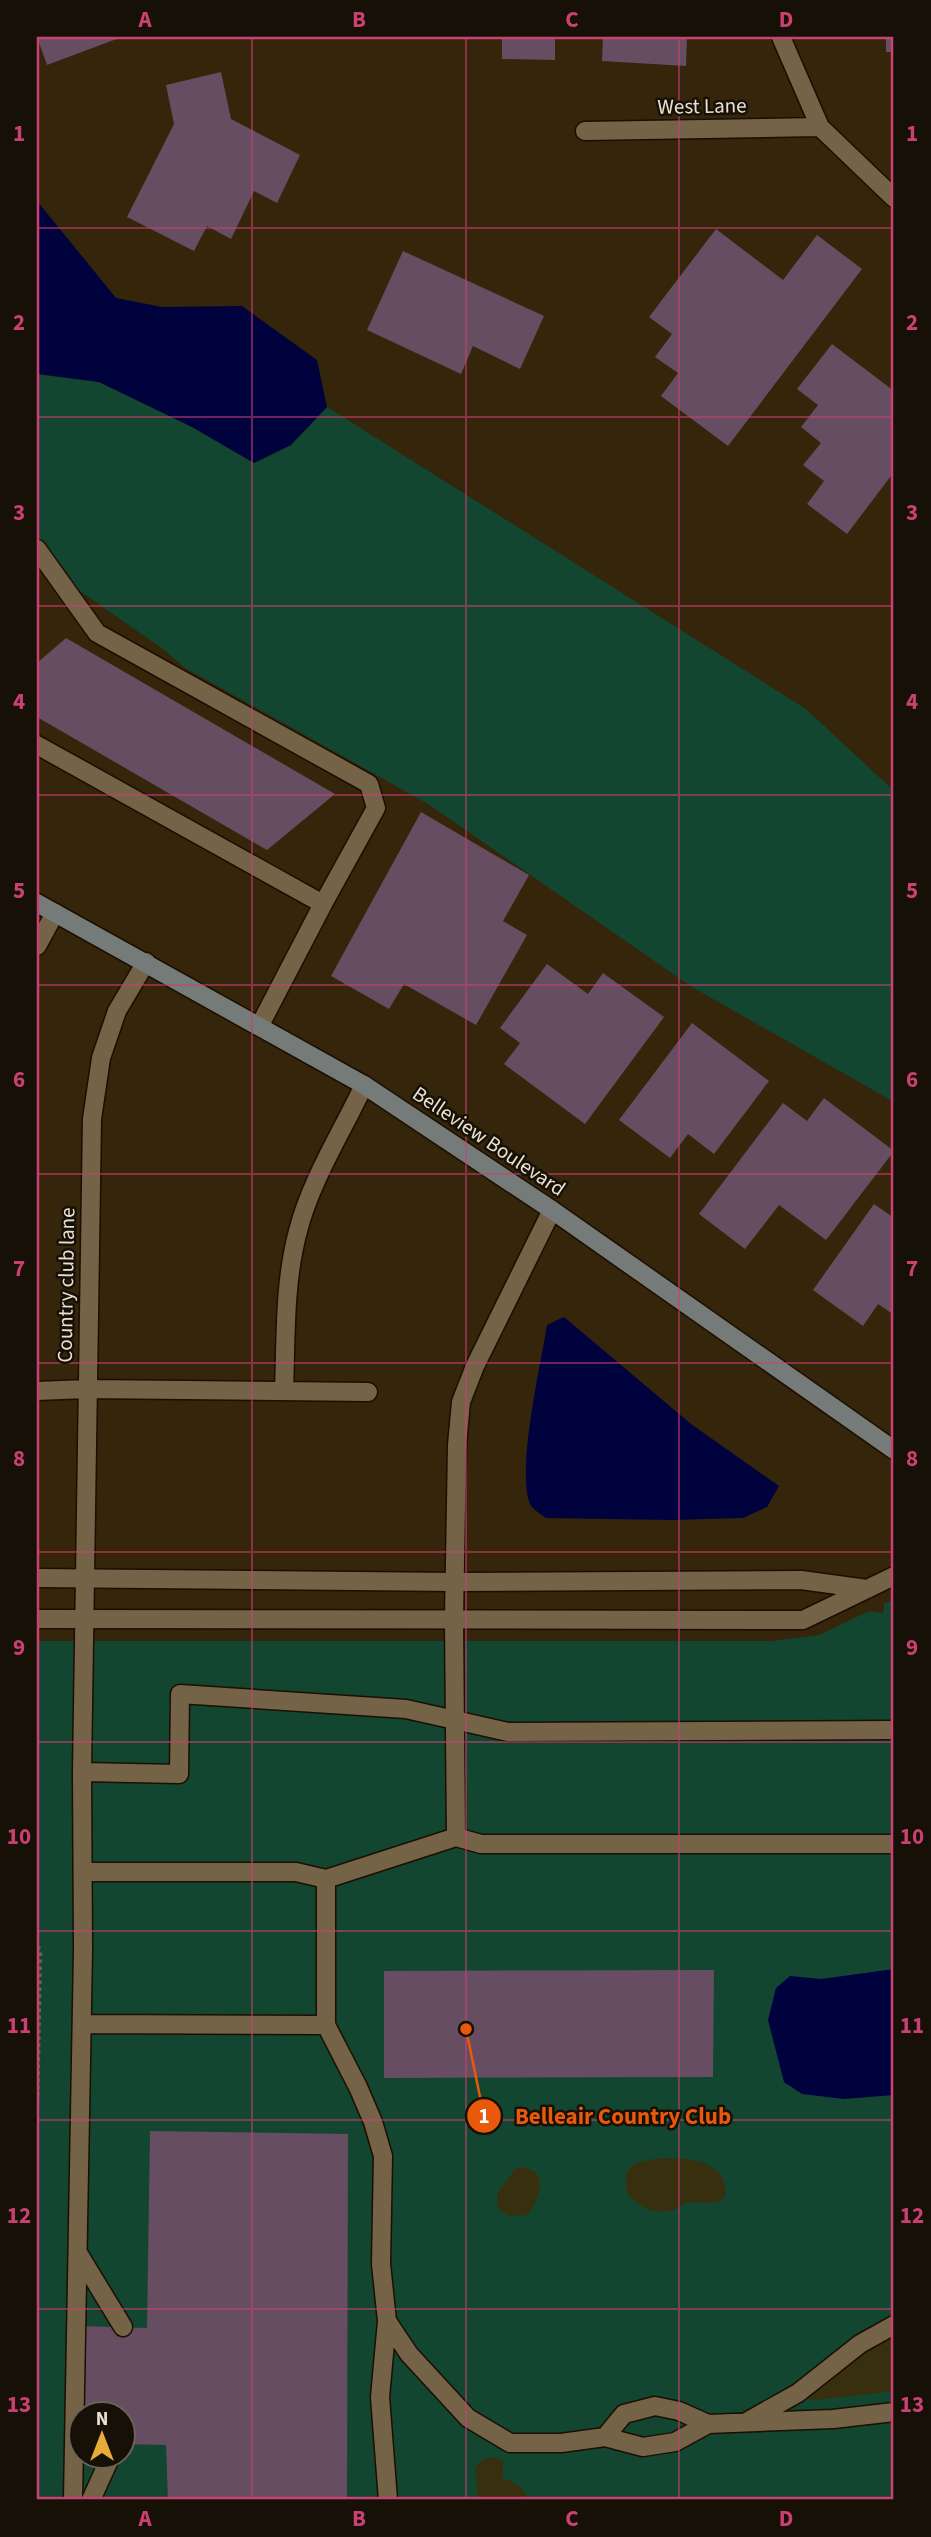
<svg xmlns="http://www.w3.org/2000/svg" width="931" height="2537" font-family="'Source Sans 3',sans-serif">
<rect width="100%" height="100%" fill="#35250b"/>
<path fill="#124630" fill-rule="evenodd" d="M 37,374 L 99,382 L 192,427 L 254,463 L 291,445 L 327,407 L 806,709 L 894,791 L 894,1102 L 692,987 L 428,804 L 185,668 L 163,649 L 37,561 Z
M 894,1599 L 894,2500 L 37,2500 L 37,1641 L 772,1641 L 819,1635 L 869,1611 L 883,1613 L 884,1604 ZM 80,2414 L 122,2414 L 122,2456 L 80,2456 Z"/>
<path fill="#382f0f" d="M 661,2158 C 688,2158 730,2160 725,2197 C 713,2207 702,2201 688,2203 C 682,2204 679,2208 673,2210 C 654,2215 641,2208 628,2195 C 620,2164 635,2162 661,2158 Z
M 521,2167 C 551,2171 539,2197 528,2215 L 509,2216 L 498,2208 L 497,2194 L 514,2170 Z
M 894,2332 L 894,2391 L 814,2400 L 802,2397 L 870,2346 Z
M 493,2457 L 503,2461 L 502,2478 C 514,2482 524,2487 528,2500 L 478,2500 L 475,2468 L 482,2460 Z"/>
<path fill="#00023d" d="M 37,201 L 116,298 L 162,307 L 242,306 L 317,360 L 327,407 L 291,445 L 254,463 L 192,427 L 99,382 L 37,374 Z
M 564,1317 L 691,1424 L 779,1486 L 767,1507 L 743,1518 L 671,1520 L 546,1518 C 541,1514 533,1510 530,1504 C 516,1470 541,1364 547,1325 Z
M 894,1969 L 894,2095 L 844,2099 L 802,2094 L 784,2082 L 768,2020 L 776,1988 L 790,1976 L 821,1979 Z"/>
<path fill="#674d61" d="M 37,37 L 122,37 L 47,65 Z
M 502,37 L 555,37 L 555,60 L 502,59 Z
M 603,37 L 687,37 L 686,66 L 602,61 Z
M 886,37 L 894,37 L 894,52 L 886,52 Z
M 221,72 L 231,119 L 300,155 L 277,203 L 254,191 L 231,239 L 207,226 L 194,251 L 127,217 L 174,124 L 166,85 Z
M 716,229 L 783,280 L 817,235 L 862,269 L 728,446 L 661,396 L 678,373 L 655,357 L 672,334 L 649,317 Z
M 403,251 L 544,316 L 520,369 L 473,346 L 461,374 L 367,330 Z
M 832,344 L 894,391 L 894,472 L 847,534 L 807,504 L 824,481 L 803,465 L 821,443 L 801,427 L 818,405 L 797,389 Z
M 66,638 L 335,794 L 267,850 L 37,717 L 37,663 Z
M 421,812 L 529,875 L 503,921 L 527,935 L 476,1025 L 404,984 L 389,1009 L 331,976 Z
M 547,964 L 588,994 L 603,973 L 664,1017 L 585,1124 L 504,1064 L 520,1043 L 500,1028 Z
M 692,1023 L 769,1081 L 714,1154 L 688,1134 L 670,1158 L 619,1120 Z
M 824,1098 L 894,1151 L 826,1240 L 779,1205 L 745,1249 L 699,1214 L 783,1103 L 807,1121 Z
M 874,1204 L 894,1218 L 894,1315 L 878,1304 L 863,1326 L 813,1290 Z
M 714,1970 L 713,2077 L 384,2078 L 384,1971 Z
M 150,2131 L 348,2134 L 347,2500 L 168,2500 L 166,2445 L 122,2444 L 122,2414 L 78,2414 L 80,2326 L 147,2328 Z"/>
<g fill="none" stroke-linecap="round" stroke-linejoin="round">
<g stroke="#1c0e00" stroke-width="21">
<path id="lane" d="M 37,549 L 97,633 L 369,784 L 376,808 L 323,904 L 260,1025
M 37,745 L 323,904
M 37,946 L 55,913
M 37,1391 L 86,1389 L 368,1392
M 284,1391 C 286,1337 284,1283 298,1231 C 311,1180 342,1132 364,1085
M 82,1772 L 179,1774 L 180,1694 L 406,1709 L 508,1732 L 894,1730
M 456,1837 L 454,1620 L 457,1445 L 461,1402 L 475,1366 L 552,1210
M 84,1872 L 296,1872 L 326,1879 L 456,1837 L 481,1844 L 894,1844
M 326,1879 L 326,2025 L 358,2087 L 373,2122 L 383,2156 L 381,2264 L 387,2321 L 409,2354 L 468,2418 L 510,2443 L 561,2443 L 605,2437 L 643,2447 L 675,2442 L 708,2424 L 833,2419 L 894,2412
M 82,2024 L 326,2025
M 78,2253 L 123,2327
M 387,2321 L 380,2397 L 388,2500
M 748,2421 L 798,2393 L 860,2344 L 894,2325
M 605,2437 L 624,2414 L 655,2406 L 679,2411 L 708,2424
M 73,2500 L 83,1950 L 82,1772 L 92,1119 L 101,1058 L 117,1011 L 146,962
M 91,2500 L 111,2456"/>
</g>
<g stroke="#1c0e00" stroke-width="21">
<path id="street" d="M 781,37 L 820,127 L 894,198
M 585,131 L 820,127
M 37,1578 L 455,1582 L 801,1580 L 867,1589
M 37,1619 L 803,1620 L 894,1576"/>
</g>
<g stroke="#1c0e00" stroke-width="21">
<path id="secondary" d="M 37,903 L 364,1085 L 552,1210 L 894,1450"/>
</g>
<path stroke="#6f614b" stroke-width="4.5" stroke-dasharray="3.5 3.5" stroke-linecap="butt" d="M 37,1947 L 40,1949 L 37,2108"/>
<use href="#lane" stroke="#746347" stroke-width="18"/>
<use href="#street" stroke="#746347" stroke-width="18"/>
<use href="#secondary" stroke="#757b78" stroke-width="18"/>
</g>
<path fill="none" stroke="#ca4073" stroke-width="2" stroke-opacity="0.55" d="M 252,37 L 252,2500M 466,37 L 466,2500M 679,37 L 679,2500M 37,228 L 894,228M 37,417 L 894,417M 37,606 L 894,606M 37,795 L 894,795M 37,985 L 894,985M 37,1174 L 894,1174M 37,1363 L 894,1363M 37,1552 L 894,1552M 37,1742 L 894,1742M 37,1931 L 894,1931M 37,2120 L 894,2120M 37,2309 L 894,2309"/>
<g text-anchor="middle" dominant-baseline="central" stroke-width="5" stroke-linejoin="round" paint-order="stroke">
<g font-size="21" fill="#eae0d1" stroke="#171006">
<text transform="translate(702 106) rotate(-1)">West Lane</text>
<text transform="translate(489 1141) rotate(34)">Belleview Boulevard</text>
<text transform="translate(66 1285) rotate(-89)">Country club lane</text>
</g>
</g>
<path fill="none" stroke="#e8590c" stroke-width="2.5" d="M466 2029L484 2116"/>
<g fill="#e8590c" stroke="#171006" stroke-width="2.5">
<circle cx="466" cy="2029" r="7"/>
<circle cx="484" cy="2116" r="18"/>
</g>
<g font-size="21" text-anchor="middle" font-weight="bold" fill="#fff">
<text x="484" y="2123">1</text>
</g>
<g font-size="23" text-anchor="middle" font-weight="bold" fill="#e8590c" stroke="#171006" stroke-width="5" stroke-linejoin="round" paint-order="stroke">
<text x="623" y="2124">Belleair Country Club</text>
</g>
<rect width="931" height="2537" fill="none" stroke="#171006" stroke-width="77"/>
<g transform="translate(102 2435)"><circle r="33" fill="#171006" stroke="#6b6357" stroke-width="2"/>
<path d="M0-5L12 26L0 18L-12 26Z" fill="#e8ab37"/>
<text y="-10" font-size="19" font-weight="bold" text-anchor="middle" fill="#eae0d1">N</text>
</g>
<rect x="38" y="38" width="854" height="2460" fill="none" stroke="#ca4073" stroke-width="2.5"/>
<g font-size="23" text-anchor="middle" font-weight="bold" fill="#ca4073">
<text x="145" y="27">A</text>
<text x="359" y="27">B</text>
<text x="572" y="27">C</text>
<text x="786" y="27">D</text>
<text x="19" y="141">1</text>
<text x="912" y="141">1</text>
<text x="19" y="330">2</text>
<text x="912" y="330">2</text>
<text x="19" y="520">3</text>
<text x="912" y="520">3</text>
<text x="19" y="709">4</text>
<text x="912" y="709">4</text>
<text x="19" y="898">5</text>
<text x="912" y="898">5</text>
<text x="19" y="1087">6</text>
<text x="912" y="1087">6</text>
<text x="19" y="1276">7</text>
<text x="912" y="1276">7</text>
<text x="19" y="1466">8</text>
<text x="912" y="1466">8</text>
<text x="19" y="1655">9</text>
<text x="912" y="1655">9</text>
<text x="19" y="1844">10</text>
<text x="912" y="1844">10</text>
<text x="19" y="2033">11</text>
<text x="912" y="2033">11</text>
<text x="19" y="2223">12</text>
<text x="912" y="2223">12</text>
<text x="19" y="2412">13</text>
<text x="912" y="2412">13</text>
<text x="145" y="2526">A</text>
<text x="359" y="2526">B</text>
<text x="572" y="2526">C</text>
<text x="786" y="2526">D</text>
</g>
</svg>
